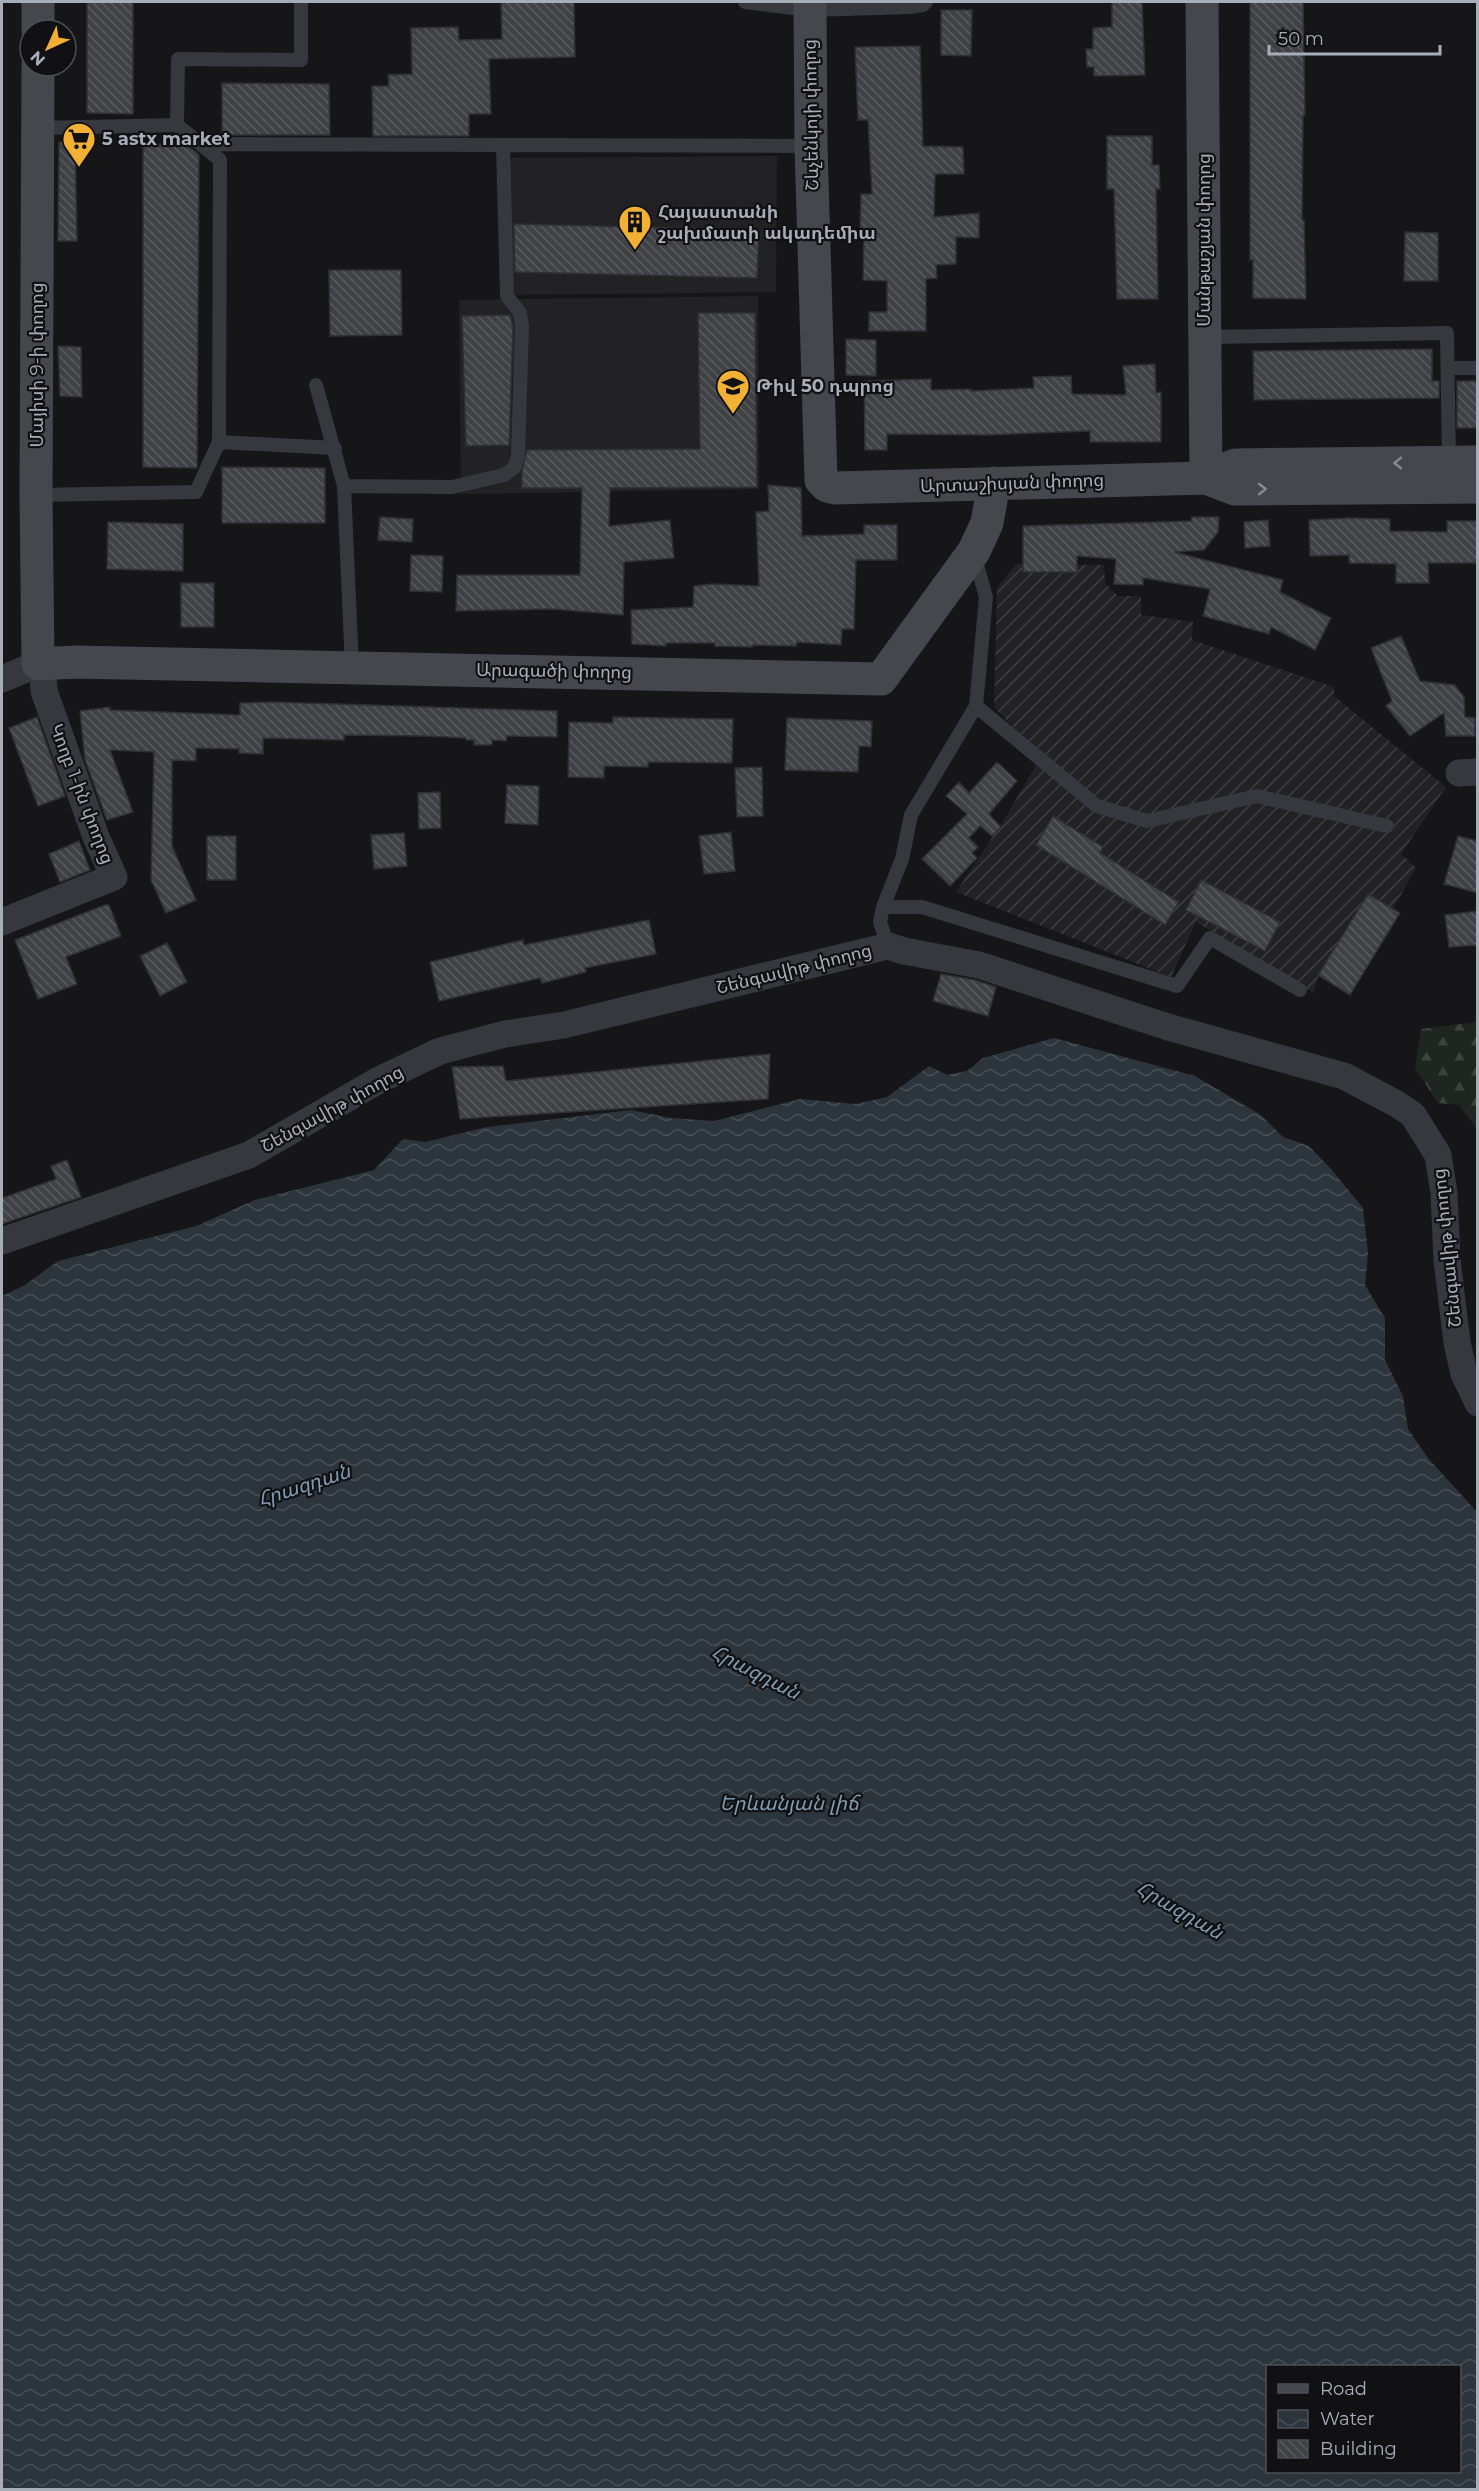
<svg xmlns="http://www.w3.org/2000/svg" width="1479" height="2491" font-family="Montserrat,'Noto Sans Armenian',sans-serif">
<defs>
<pattern id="industrial-furrows" width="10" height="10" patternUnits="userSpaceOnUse" patternTransform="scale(1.5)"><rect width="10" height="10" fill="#222225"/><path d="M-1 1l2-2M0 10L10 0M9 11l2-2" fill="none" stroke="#3f3f43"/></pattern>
<pattern id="forest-firs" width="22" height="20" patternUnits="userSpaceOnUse" patternTransform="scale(1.5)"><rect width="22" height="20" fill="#1e261f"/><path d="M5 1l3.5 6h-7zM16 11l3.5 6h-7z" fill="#3c433d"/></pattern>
<pattern id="water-waves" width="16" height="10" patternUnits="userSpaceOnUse" patternTransform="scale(1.5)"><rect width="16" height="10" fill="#2c353c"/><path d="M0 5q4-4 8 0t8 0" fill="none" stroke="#485056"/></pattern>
<pattern id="building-back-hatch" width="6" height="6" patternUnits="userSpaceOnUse" patternTransform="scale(1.5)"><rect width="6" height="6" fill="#404145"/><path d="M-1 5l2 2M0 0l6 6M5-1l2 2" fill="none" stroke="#595a5e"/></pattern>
</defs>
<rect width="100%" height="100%" fill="#161618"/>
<path fill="#222225" d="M 777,156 L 776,292 L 510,295 L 508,158 Z
M 758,296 L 759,489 L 461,494 L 459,300 Z"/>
<path fill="url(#industrial-furrows)" d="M 1016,564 L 1104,565 L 1105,583 L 1118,596 L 1141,596 L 1141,615 L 1193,622 L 1192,640 L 1334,687 L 1334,696 L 1446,787 L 1401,854 L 1416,868 L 1393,909 L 1368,894 L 1319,975 L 1313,993 L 1196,922 L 1171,977 L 956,892 L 1005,818 L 1041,757 L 994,707 L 997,588 Z"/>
<path fill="url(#forest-firs)" d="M 1477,1022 L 1478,1022 L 1477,1129 L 1459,1105 L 1438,1103 L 1415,1068 L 1421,1029 Z"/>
<path fill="url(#water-waves)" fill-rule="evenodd" d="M 1054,1038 L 1195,1076 L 1261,1115 L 1283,1137 L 1309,1146 L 1331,1169 L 1363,1208 L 1368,1253 L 1365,1285 L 1385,1318 L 1385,1360 L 1403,1396 L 1408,1429 L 1428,1458 L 1477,1512 L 1477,2489 L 2,2489 L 2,1296 L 25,1285 L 58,1261 L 196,1226 L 255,1200 L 374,1170 L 403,1139 L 425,1142 L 487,1127 L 631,1110 L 671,1118 L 714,1121 L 800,1099 L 856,1104 L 887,1097 L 929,1066 L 947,1075 L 967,1071 L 983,1058 ZM 1268,2366 L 1460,2366 L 1460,2472 L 1268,2472 Z"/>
<path fill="url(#building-back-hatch)" stroke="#303034" stroke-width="1.5" d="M 87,2 L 133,2 L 133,114 L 87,113 Z
M 501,2 L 574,2 L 575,57 L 489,59 L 491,114 L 469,114 L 469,136 L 373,136 L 372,86 L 389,86 L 388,75 L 412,74 L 411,28 L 458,27 L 459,40 L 502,39 Z
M 1112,2 L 1142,2 L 1145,75 L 1094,76 L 1094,67 L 1087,67 L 1086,49 L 1093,49 L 1093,28 L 1112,27 Z
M 1250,2 L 1303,2 L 1305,115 L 1303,115 L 1302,220 L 1304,220 L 1306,299 L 1253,298 L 1253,260 L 1250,260 Z
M 941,10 L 972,10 L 971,56 L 941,55 Z
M 920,46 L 923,146 L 963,147 L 964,174 L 935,174 L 934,217 L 979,213 L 979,238 L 956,237 L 956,264 L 936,265 L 937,278 L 926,279 L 926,331 L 869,331 L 869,312 L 887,312 L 887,281 L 863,280 L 864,232 L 860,232 L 861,194 L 872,194 L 868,120 L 858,120 L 855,47 Z
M 222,83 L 329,84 L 330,135 L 222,135 Z
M 1107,136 L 1152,136 L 1152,165 L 1159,165 L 1160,189 L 1156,189 L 1158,299 L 1117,299 L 1114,189 L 1107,189 Z
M 59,142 L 75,142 L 77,241 L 58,241 Z
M 143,144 L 186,144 L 199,155 L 197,468 L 143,467 Z
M 514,224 L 759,230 L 757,278 L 515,272 Z
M 1405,232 L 1438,233 L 1438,281 L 1404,281 Z
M 329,270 L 401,270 L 402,335 L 330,336 Z
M 698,313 L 755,313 L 757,487 L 610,488 L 609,526 L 670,520 L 674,558 L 624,562 L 623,615 L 551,609 L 456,611 L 457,575 L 580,575 L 582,488 L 522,488 L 522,472 L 527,450 L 700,449 Z
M 510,315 L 513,327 L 509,445 L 466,446 L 462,316 Z
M 846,339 L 876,340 L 876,376 L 846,375 Z
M 58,346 L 81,347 L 82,397 L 60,396 Z
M 1432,349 L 1432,381 L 1439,381 L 1439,398 L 1254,400 L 1253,351 Z
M 1155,364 L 1156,393 L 1161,392 L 1161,442 L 1090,442 L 1090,431 L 987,435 L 887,434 L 887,450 L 865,450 L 864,381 L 931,379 L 931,390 L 971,389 L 971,391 L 1034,388 L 1033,377 L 1071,376 L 1072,394 L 1126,395 L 1123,366 Z
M 1457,381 L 1478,381 L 1478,428 L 1457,428 Z
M 222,467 L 325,468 L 325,523 L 222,523 Z
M 768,485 L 801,488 L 802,536 L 864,534 L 864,525 L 897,525 L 897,560 L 856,560 L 854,629 L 842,629 L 841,645 L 797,642 L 796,646 L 753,645 L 752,647 L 715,646 L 715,643 L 666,643 L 666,646 L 632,644 L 631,610 L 693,607 L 694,586 L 713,584 L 759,586 L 756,512 L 769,511 Z
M 380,517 L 413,519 L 412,542 L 378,540 Z
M 1192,517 L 1219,517 L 1218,532 L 1204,550 L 1174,552 L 1283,580 L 1280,592 L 1331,618 L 1315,650 L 1271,627 L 1269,634 L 1203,616 L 1210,589 L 1143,578 L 1143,585 L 1114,584 L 1116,559 L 1077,556 L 1077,572 L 1023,572 L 1023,526 L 1191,521 Z
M 1349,518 L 1390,519 L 1390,531 L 1447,532 L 1447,521 L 1478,521 L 1478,563 L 1428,563 L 1429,583 L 1396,583 L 1396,564 L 1349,563 L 1349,555 L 1310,556 L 1309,520 Z
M 1268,520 L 1270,546 L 1245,548 L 1244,522 Z
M 108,522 L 183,524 L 183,571 L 107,569 Z
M 411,555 L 443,556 L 442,592 L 410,591 Z
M 181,583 L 214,583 L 214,627 L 181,627 Z
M 1401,636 L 1420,681 L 1455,685 L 1464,697 L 1465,717 L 1475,718 L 1475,736 L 1446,736 L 1444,713 L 1410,736 L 1386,706 L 1392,701 L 1371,648 Z
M 273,702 L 557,711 L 557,737 L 507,736 L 506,741 L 492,740 L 492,745 L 474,745 L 474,740 L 466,740 L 466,738 L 424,736 L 344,735 L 344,740 L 263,738 L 263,754 L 239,753 L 239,749 L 196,748 L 196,761 L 172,760 L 172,846 L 196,900 L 166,913 L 151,880 L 154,752 L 110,750 L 133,812 L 107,820 L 85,760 L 80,711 L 110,707 L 110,710 L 240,715 L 240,703 Z
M 37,717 L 65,796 L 38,806 L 9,728 Z
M 613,717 L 733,719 L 732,763 L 648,762 L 648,767 L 604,766 L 604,778 L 568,777 L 569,722 L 613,723 Z
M 787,718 L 872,721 L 871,747 L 859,746 L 858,772 L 785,770 Z
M 997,762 L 1017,781 L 989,814 L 1001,827 L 992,836 L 980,826 L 969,838 L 978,847 L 972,853 L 977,858 L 950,886 L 922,859 L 967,814 L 946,796 L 959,782 L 969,793 Z
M 762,767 L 763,816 L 737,817 L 735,768 Z
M 507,785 L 539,786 L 538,825 L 505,823 Z
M 440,792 L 441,828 L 419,829 L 418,793 Z
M 1053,816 L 1103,847 L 1100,853 L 1179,902 L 1165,925 L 1036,845 Z
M 731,832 L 735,871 L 704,874 L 699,836 Z
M 404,833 L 407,866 L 374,869 L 371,835 Z
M 207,836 L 236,836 L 236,880 L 207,880 Z
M 1458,836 L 1478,841 L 1478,893 L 1444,884 Z
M 79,841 L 90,870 L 60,882 L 49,854 Z
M 1201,880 L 1280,922 L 1265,951 L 1186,910 Z
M 1368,894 L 1400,913 L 1350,995 L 1318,975 Z
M 105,905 L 109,905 L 121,936 L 66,957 L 77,984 L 38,999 L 15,940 Z
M 1478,911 L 1478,945 L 1449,947 L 1445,915 Z
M 649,920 L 656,954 L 585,968 L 586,972 L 542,983 L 540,978 L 439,1001 L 430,962 L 523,940 L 524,945 Z
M 167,943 L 187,982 L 160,996 L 140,956 Z
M 941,974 L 975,980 L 996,987 L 988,1016 L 933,1001 Z
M 770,1054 L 768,1099 L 460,1119 L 452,1067 L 503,1066 L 506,1081 Z
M 67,1160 L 81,1197 L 2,1224 L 2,1198 L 56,1179 L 51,1166 Z"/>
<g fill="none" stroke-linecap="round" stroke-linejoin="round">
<path stroke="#37383d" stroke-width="14" d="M 745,2 L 810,10 L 910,7 L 923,5 L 926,2
M 177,125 L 178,59 L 301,60 L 301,2
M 200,144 L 811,146
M 1205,337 L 1447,333 L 1449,463
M 1449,368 L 1478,368
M 316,385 L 344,486 L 352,667
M 219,442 L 335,448
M 344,486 L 452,487 L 504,475 L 514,468 L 518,457 L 522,326 L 520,313 L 507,296 L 503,145
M 36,495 L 196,492 L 219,442 L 220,160 L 177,125 L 38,128
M 976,706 L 1097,806 L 1147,821 L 1257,796 L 1387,826
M 883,907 L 922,907 L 1177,986 L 1210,938 L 1300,990
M 888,946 L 880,922 L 883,907 L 902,859 L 911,815 L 976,706 L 986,597 L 974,554"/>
<path stroke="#37383d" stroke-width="27" d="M 2,679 L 38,664 L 43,676 L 44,691 L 96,837 L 114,877 L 2,922
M 1459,773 L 1478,772
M 2,1241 L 249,1155 L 379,1080 L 440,1051 L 505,1034 L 564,1025 L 888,946 L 904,951 L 979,965 L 1168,1027 L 1344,1076 L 1397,1104 L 1413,1115 L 1438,1155 L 1444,1193 L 1447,1260 L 1457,1342 L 1464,1374 L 1478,1403"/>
<path stroke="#45474d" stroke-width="33" d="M 810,2 L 811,146 L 821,480 L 827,486 L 835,488 L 1206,478 L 1235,465 L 1478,462
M 1202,2 L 1206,478
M 38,30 L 38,2
M 38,66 L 36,495 L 38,664 L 76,662 L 881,679 L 974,551 L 987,523 L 994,483
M 1206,478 L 1235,489 L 1478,487"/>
</g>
<defs><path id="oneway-chevron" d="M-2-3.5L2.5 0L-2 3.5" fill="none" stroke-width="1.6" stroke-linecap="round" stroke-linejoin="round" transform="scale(1.5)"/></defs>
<g stroke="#858993">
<use href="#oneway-chevron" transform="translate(1398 463) rotate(180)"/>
<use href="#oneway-chevron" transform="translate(1262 489)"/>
</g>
<defs>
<g id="supermarket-pin" transform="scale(1.725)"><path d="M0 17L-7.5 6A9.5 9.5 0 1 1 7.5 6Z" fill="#f2b134" stroke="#111113"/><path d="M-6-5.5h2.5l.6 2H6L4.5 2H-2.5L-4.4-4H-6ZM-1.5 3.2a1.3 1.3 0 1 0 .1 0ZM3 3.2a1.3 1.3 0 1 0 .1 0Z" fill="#111"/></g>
<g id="building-pin" transform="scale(1.725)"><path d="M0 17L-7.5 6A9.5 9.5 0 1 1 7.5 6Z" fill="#f2b134" stroke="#111113"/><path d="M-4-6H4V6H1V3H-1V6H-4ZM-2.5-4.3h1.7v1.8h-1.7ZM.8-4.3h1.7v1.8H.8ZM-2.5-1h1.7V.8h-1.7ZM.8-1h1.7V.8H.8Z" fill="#111"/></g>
<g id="school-pin" transform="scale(1.725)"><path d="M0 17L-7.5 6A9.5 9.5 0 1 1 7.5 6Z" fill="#f2b134" stroke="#111113"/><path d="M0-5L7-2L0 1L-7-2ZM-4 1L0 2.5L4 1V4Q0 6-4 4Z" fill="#111"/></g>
</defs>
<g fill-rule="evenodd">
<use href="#supermarket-pin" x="79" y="139"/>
<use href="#building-pin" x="635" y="222"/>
<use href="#school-pin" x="733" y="386"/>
</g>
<g text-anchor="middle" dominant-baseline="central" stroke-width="4.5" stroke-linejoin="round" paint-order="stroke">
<g font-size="18" fill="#a8adb8" stroke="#111113">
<text transform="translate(811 115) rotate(-91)">Շևչենկոյի փողոց</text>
<text transform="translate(1204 240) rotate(-90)">Մանթաշյան փողոց</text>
<text transform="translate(37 365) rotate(-90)">Մայիսի 9-ի փողոց</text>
<text transform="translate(1012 483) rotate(-2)">Արտաշիսյան փողոց</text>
<text transform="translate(554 671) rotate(1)">Արագածի փողոց</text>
<text transform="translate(82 794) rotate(69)">Կողբ 1-ին փողոց</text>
<text transform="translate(794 969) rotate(-14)">Շենգավիթ փողոց</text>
<text transform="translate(332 1109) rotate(-29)">Շենգավիթ փողոց</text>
<text transform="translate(1447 1248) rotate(-96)">Շենգավիթ փողոց</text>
</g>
<g font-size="18" font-weight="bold" fill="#a8adb8" stroke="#111113" text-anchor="start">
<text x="102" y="139">5 astx market</text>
<text x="658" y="212">Հայաստանի<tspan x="658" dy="21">շախմատի ակադեմիա</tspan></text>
<text x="756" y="386">Թիվ 50 դպրոց</text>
</g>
<g font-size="20" font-style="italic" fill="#7f9bb3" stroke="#111113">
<text transform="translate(304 1485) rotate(-18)">Հրազդան</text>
<text transform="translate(756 1672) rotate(27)">Հրազդան</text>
<text x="789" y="1803">Երևանյան լիճ</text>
<text transform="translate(1180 1910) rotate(30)">Հրազդան</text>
</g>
</g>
<rect width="1479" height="2491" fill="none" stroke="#a8adb8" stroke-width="6"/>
<rect x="1266" y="2365" width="195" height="108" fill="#111113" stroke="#4d4f55" stroke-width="1.5"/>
<rect x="1278" y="2384" width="30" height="9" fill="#45474d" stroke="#4d4f55" stroke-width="1.5"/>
<text x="1320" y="2395" font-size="18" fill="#a8adb8">Road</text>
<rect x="1278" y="2410" width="30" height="18" fill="url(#water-waves)" stroke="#4d4f55" stroke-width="1.5"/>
<text x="1320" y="2425" font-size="18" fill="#a8adb8">Water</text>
<rect x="1278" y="2440" width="30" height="18" fill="url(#building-back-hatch)" stroke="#4d4f55" stroke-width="1.5"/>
<text x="1320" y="2455" font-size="18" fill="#a8adb8">Building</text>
<g transform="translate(48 48) rotate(225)"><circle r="28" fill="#111113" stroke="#4d4f55" stroke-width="1.5"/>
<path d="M0-4.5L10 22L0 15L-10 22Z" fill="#f2b134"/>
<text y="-9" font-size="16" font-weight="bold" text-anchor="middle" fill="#a8adb8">N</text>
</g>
<path d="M1269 45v9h171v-9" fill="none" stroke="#a8adb8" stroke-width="3"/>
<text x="1278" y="45" font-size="18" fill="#a8adb8" stroke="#111113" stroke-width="4.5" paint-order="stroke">50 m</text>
</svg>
